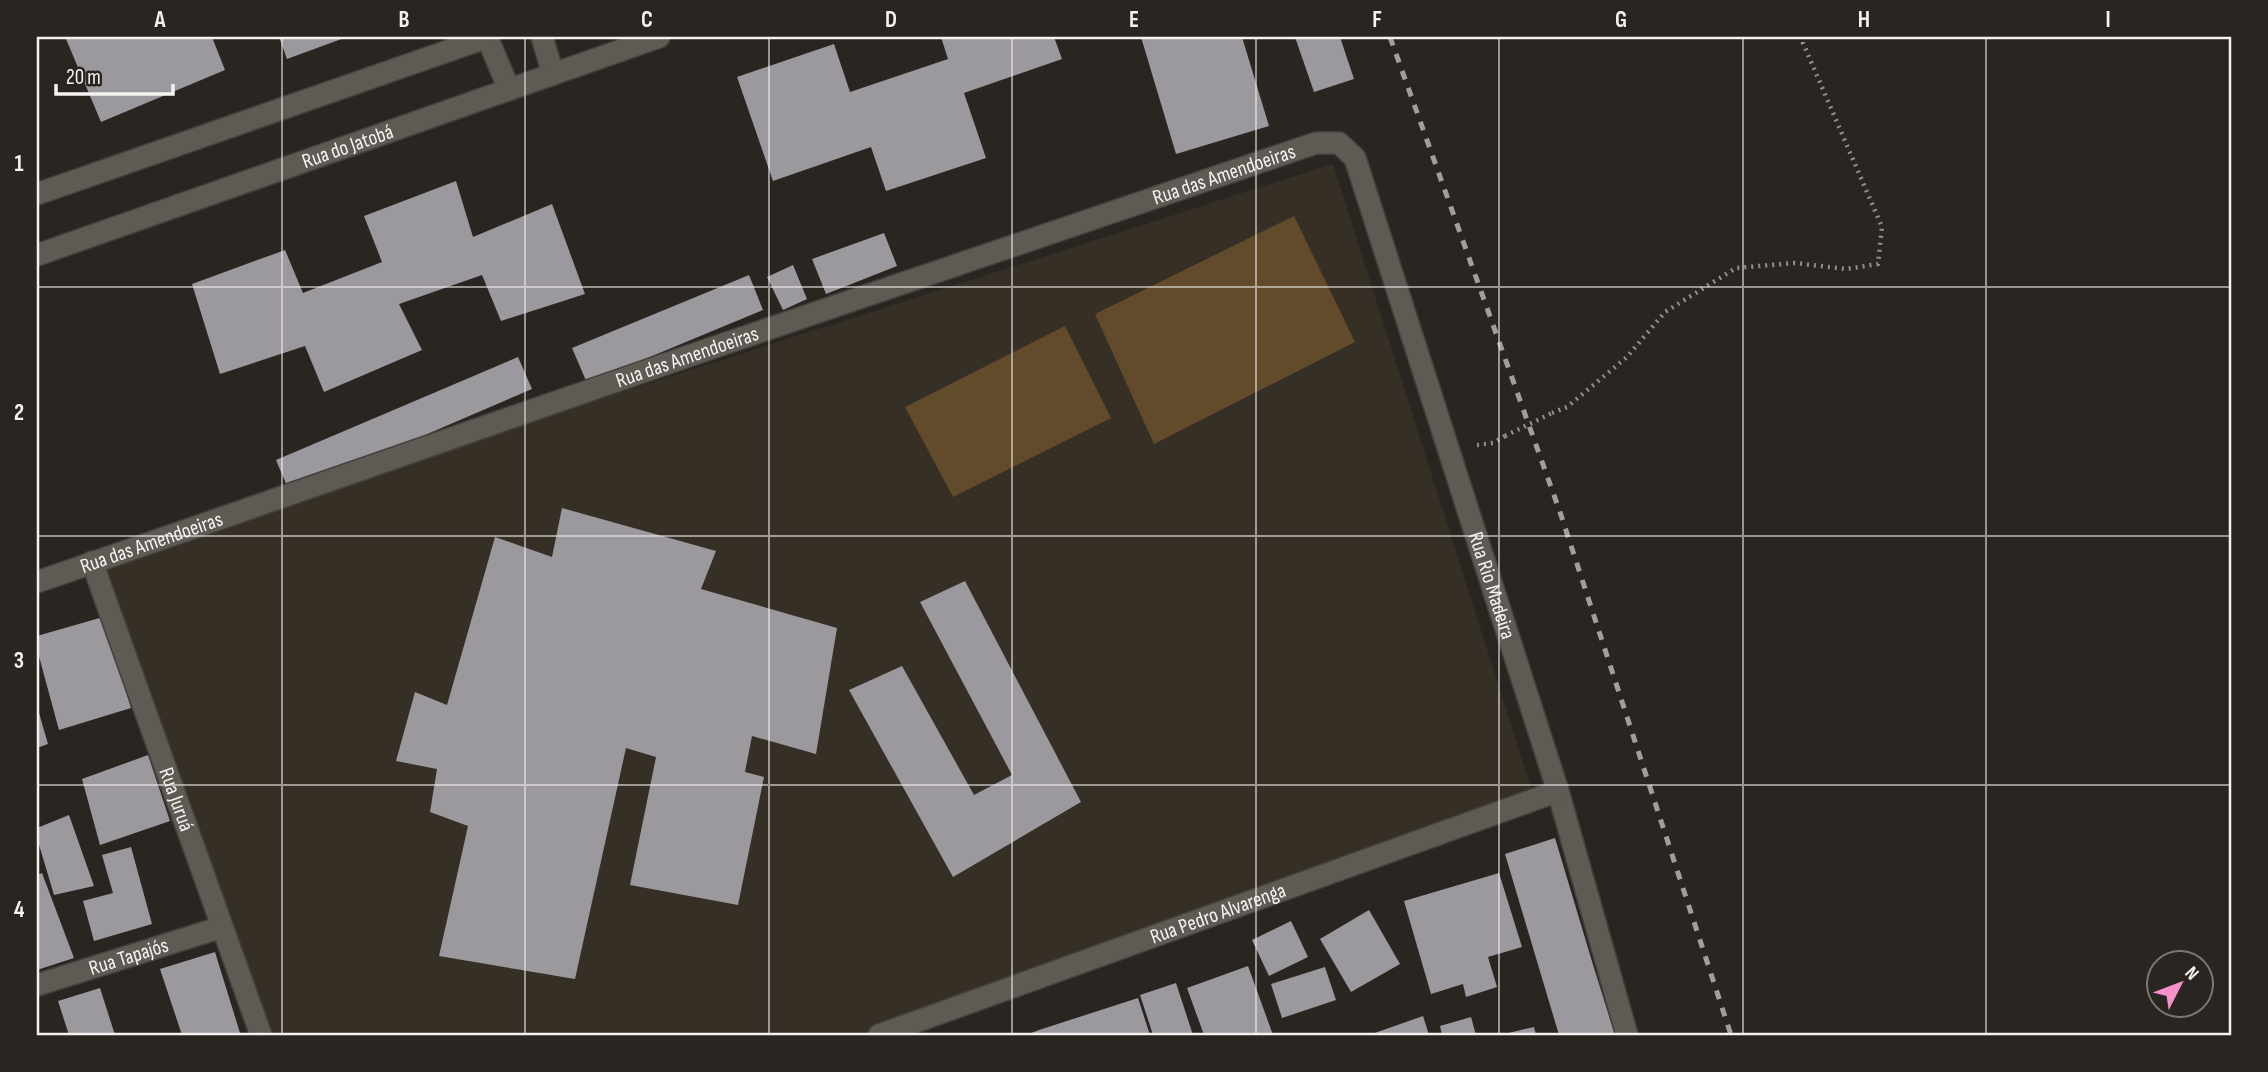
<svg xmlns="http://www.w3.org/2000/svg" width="2268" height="1072" font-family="'Sofia Sans Condensed',sans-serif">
<rect width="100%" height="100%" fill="#292621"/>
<path fill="#362f26" d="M 1333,164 L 1532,791 L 888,1035 L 261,1035 L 92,562 Z"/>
<path fill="#614b2a" d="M 1294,216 L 1355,342 L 1154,444 L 1095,314 Z
M 1065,326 L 1111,418 L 953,497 L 905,407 Z"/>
<path fill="#9b989e" d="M 71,37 L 212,37 L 225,70 L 101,122 L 66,39 Z
M 279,37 L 347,37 L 287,59 Z
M 941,37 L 1054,37 L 1062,59 L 964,93 L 986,158 L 886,191 L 871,147 L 773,181 L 737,77 L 834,44 L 850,92 L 948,59 Z
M 1141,37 L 1242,37 L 1269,126 L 1176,154 Z
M 1295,37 L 1340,37 L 1354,79 L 1314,92 Z
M 456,181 L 473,237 L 552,204 L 585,294 L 501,321 L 482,275 L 399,304 L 422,350 L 324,392 L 305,346 L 220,374 L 192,284 L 285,250 L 303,293 L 382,262 L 364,216 Z
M 884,233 L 897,266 L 826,294 L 812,259 Z
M 793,265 L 807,299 L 783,310 L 767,277 Z
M 749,275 L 763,310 L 587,383 L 572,348 Z
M 518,357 L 532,389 L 290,493 L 276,460 Z
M 562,508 L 716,551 L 701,589 L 837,628 L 816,754 L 752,736 L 745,772 L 764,777 L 738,905 L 630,885 L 656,757 L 626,748 L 575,979 L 439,956 L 468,826 L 430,812 L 437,769 L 396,761 L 415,692 L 447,705 L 495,537 L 552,557 Z
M 965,581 L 1081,802 L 953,877 L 849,690 L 902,666 L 974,795 L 1012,775 L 920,602 Z
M 103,617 L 131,708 L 59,730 L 37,649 L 37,636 Z
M 37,706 L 48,744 L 37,748 Z
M 148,755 L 170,821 L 100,845 L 82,779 Z
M 69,815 L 94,886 L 54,895 L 37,838 L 37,828 Z
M 1555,838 L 1594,968 L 1615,1035 L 1559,1035 L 1505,854 Z
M 131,847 L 152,924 L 94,941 L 83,901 L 113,893 L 102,855 Z
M 42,873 L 74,958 L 37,970 L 37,875 Z
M 1499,873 L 1522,947 L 1488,957 L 1497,987 L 1466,997 L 1463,984 L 1431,994 L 1404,901 Z
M 1369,910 L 1400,964 L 1351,992 L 1320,939 Z
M 1291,921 L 1308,957 L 1269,976 L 1252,940 Z
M 215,952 L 240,1033 L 233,1035 L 182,1035 L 160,969 Z
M 1248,966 L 1273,1035 L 1204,1035 L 1187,988 Z
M 1325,967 L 1336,1000 L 1282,1018 L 1271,984 Z
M 1176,983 L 1193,1035 L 1153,1035 L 1140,995 Z
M 100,988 L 115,1035 L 69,1035 L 58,1001 Z
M 1138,998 L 1150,1035 L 1026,1035 L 1039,1030 Z
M 1423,1016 L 1429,1035 L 1369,1035 Z
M 1471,1017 L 1476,1035 L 1442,1035 L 1440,1026 Z
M 1534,1027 L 1536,1035 L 1504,1035 L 1504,1034 Z"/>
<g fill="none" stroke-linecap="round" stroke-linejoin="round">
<g stroke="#44413d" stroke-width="24">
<g id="minor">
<path d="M 487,37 L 509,89"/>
<path d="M 542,37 L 553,74"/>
<path d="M 37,194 L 488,37"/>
<path id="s1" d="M 37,255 L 659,37"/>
<path id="s2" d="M 92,562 L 261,1035"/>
<path id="s3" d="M 37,582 L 706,350 L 1316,143 L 1339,143 L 1355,158 L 1558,791 L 1627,1035"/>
<path id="s4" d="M 37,985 L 222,927"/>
<path id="s5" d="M 879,1035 L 1558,791"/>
</g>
</g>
<path stroke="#928f8b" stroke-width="4.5" stroke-dasharray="2 5" stroke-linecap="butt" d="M 1552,413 L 1567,407 L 1627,357 L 1665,312 L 1736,268 L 1795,263 L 1846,269 L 1878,264 L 1882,227 L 1803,43 L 1803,37
M 1477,445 L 1493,443 L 1505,436"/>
<use href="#minor" stroke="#5e5a54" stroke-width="21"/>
<path stroke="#a19e9b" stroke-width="5" stroke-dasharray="9 9" stroke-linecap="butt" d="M 1390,37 L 1560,512 L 1731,1035"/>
<path stroke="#928f8b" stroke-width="4.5" stroke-dasharray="2 5" stroke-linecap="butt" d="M 1505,436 L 1552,413"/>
</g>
<path fill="none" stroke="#f5f3f0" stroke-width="2" stroke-opacity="0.55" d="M 282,37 L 282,1035M 525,37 L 525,1035M 769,37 L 769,1035M 1012,37 L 1012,1035M 1256,37 L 1256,1035M 1499,37 L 1499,1035M 1743,37 L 1743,1035M 1986,37 L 1986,1035M 37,287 L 2231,287M 37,536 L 2231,536M 37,785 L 2231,785"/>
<g text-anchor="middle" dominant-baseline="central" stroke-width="7" stroke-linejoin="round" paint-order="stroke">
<g font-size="21" fill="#f5f3f0" stroke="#292621">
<text stroke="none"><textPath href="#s1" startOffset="329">Rua do Jatobá</textPath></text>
<text stroke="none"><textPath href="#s3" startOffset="1255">Rua das Amendoeiras</textPath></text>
<text stroke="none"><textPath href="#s3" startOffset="688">Rua das Amendoeiras</textPath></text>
<text stroke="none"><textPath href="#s3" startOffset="121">Rua das Amendoeiras</textPath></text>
<text stroke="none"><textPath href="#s3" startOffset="1846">Rua Rio Madeira</textPath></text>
<text stroke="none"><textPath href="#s2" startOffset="252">Rua Juruá</textPath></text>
<text stroke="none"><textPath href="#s5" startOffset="360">Rua Pedro Alvarenga</textPath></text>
<text stroke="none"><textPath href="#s4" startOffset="96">Rua Tapajós</textPath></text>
</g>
</g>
<rect width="2268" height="1072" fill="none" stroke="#292621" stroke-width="77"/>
<g transform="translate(2180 984) rotate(48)"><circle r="33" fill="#292621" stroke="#7b7874" stroke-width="2"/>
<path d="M0-5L12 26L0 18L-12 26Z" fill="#f890cb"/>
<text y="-10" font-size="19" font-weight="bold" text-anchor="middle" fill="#f5f3f0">N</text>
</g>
<path d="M56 84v10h117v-10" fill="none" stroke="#f5f3f0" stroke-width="3.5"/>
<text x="66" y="84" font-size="21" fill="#f5f3f0" stroke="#292621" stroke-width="5" paint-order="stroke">20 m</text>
<rect x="38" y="38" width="2192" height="996" fill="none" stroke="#f5f3f0" stroke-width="2.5"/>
<g font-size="23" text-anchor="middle" font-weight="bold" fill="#f5f3f0">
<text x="160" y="27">A</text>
<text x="404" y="27">B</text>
<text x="647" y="27">C</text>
<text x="891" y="27">D</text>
<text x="1134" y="27">E</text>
<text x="1377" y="27">F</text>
<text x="1621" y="27">G</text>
<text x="1864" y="27">H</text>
<text x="2108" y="27">I</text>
<text x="19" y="171">1</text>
<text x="19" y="420">2</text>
<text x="19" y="668">3</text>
<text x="19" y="917">4</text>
</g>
</svg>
